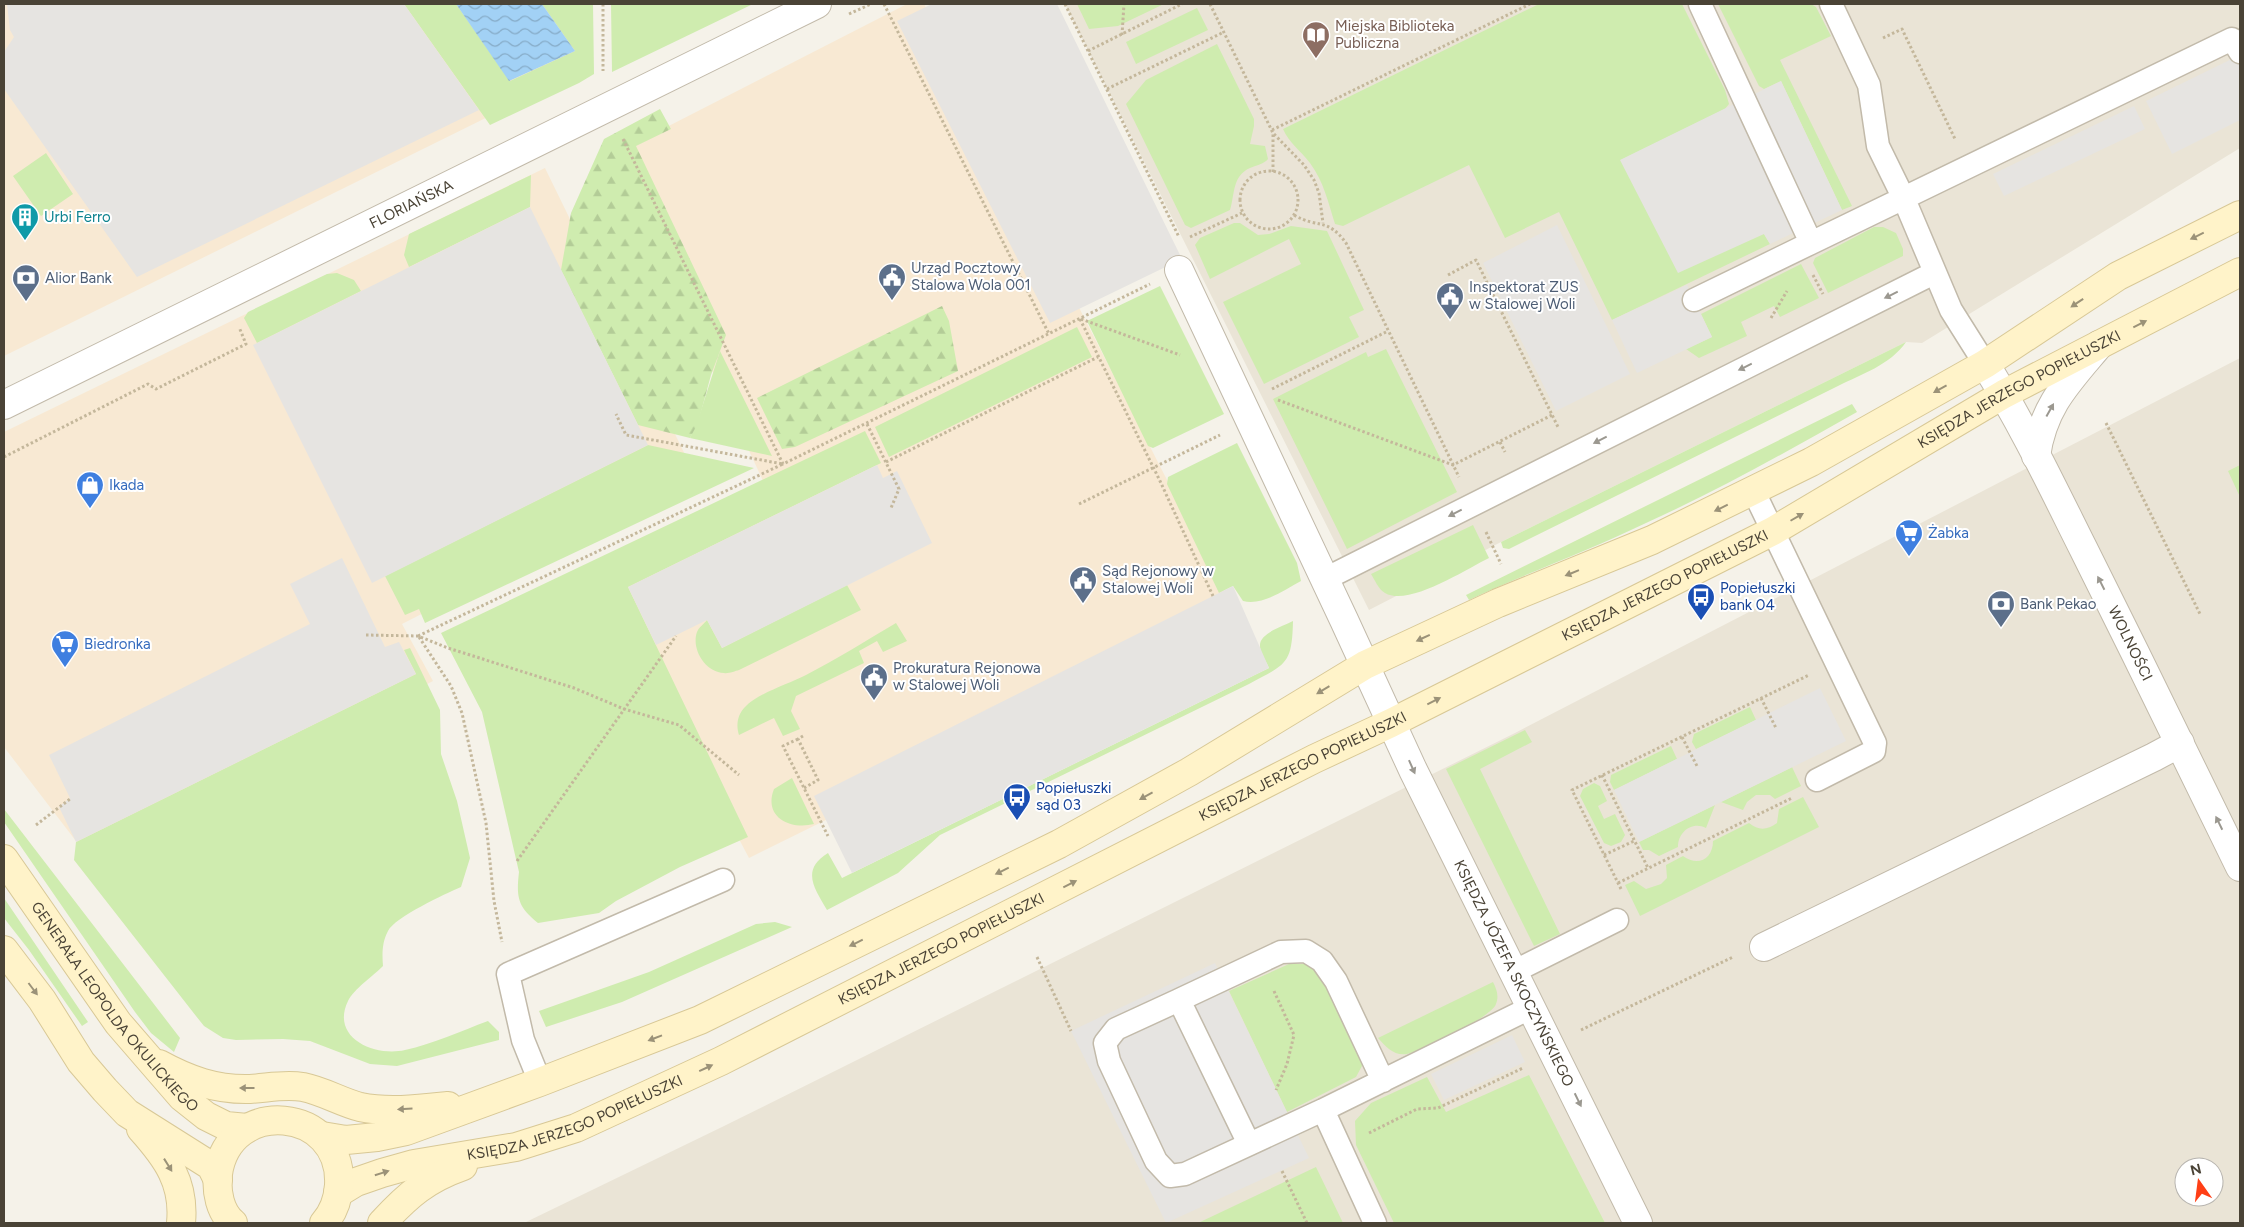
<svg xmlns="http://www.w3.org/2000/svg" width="2244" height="1227" font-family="Figtree,sans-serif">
<defs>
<pattern id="forest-firs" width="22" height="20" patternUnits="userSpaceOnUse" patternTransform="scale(1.25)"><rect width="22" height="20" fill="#cfecaf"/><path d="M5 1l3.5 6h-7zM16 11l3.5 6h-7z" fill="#b3cc97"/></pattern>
<pattern id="water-waves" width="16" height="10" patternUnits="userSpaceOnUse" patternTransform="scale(1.25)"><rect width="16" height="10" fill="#a2d1f5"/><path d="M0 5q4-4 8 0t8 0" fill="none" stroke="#86abc7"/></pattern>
</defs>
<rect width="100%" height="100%" fill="#f5f2e9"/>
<path fill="#eae4d6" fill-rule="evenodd" d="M 1065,4 L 2240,4 L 2240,148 L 1922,343 L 1906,342 L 1501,542 L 1369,610 Z
M 2240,358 L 2240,1223 L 524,1223 L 722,1127 L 1515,733 ZM 2184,1167 L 2214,1167 L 2214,1197 L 2184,1197 Z"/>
<path fill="#f8e9d3" d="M 4,4 L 570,4 L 581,71 L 4,356 Z
M 907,4 L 924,4 L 1237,617 L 749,858 L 602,580 L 771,498 L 612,155 Z
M 545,168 L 695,475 L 402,624 L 433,681 L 92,862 L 4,747 L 4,432 Z"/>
<path fill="#cfecaf" d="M 404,4 L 456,4 L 510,81 L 575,51 L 542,4 L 593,4 L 594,74 L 579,83 L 490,125 Z
M 611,4 L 753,4 L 612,72 Z
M 1077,4 L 1164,4 L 1118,26 L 1089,29 Z
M 1539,4 L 1682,4 L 1725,90 L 1729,104 L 1725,109 L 1621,160 L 1764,234 L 1770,244 L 1612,320 L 1559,212 L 1505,238 L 1469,165 L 1343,226 L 1335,224 C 1328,202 1324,182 1310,163 C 1301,151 1289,143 1283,129 Z
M 1718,4 L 1811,4 L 1816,7 L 1831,36 L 1780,60 L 1852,206 L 1842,210 L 1781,81 L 1764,89 L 1759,86 Z
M 1197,8 L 1208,30 L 1136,64 L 1126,42 Z
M 1217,44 L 1254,119 L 1254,126 L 1250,144 L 1265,146 L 1268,159 C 1264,164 1257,165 1250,168 C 1232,176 1235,194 1230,210 L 1191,228 L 1185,225 L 1126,104 L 1146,80 Z
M 46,153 L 73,194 L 41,216 L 13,176 Z
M 531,175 L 530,207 L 409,267 L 404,255 L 409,234 Z
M 1234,223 L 1240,223 L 1258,235 L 1269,234 L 1291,226 L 1327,231 L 1364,310 L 1349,317 L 1359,337 L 1264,384 L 1223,302 L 1301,264 L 1289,239 L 1210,279 L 1195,245 L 1200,238 Z
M 1874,227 L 1883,227 L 1896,233 L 1903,249 L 1903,256 L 1828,293 L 1813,263 L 1815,258 Z
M 1801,264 L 1819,298 L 1780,317 L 1774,306 L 1741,322 L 1747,336 L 1699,358 L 1686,349 L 1712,337 L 1701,314 Z
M 337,273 L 354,280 L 361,291 L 257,343 L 244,318 L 248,312 L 327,274 Z
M 1160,286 L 1224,414 L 1153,448 L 1148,446 L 1087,321 Z
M 1077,327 L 1092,357 L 889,457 L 875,427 Z
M 1906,342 C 1890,365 1862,374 1838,386 L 1509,549 L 1503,548 L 1501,542 Z
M 1386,349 L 1457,492 L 1347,549 L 1273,399 L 1366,352 L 1368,357 Z
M 720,351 L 772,456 L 690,438 L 697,423 Z
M 1852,404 L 1857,412 C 1788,451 1719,490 1646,523 C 1588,551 1527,573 1469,600 L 1466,595 Z
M 865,431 L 881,463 L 628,587 L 748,837 L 680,867 L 616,901 L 599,913 L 538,923 C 518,907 516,898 519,872 L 482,712 L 441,633 Z
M 1237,443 L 1297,563 L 1301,581 C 1284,590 1263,606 1243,601 L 1233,586 L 1219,593 L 1167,484 L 1168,477 Z
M 648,445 L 754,468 L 425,623 L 419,609 L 405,615 L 385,576 Z
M 2240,465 L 2240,497 L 2228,471 Z
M 1473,525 L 1489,558 C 1466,569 1409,607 1385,593 C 1378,589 1375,580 1371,574 Z
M 847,585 L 861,610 L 739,670 C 735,671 728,674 724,673 C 705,672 691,649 697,632 C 699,627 704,624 707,620 L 722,648 Z
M 1293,621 C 1292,665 1286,664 1249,684 L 940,835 L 898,873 L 827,910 C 815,889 800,870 828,853 L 842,878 L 1269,668 C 1266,661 1260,653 1260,646 C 1259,633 1284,626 1293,621 Z
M 896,623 L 907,641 L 883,652 L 877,641 L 859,651 L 864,663 L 796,696 L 791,711 L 800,729 L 783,736 L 774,718 L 739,735 C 736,726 737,715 745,707 C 758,693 789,684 806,675 C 837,659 867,640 896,623 Z
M 410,648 L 440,710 L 441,754 L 457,801 L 470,858 L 461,887 C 445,894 395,917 388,931 C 382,942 382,954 383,966 C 374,975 353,990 348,1001 C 330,1038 375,1057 405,1050 C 433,1044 461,1031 488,1021 L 499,1032 L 499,1040 L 397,1066 L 370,1064 L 310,1041 L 283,1039 L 236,1040 L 223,1038 L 204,1026 L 196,1016 L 74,860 L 76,842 L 416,674 L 404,650 Z
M 1750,707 L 1756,720 L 1696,749 L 1692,742 L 1694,734 Z
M 1525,730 L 1532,742 L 1480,769 L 1560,934 L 1534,946 L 1446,769 Z
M 1671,746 L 1677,759 L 1614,790 L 1610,782 L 1611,775 Z
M 1792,767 L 1801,786 L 1775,799 L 1770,795 L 1756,795 L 1747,802 L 1743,810 L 1721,802 Z
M 792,778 L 814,824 C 790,830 763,817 774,789 Z
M 1594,783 L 1600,786 L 1607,801 L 1598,806 L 1604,819 L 1615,814 L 1625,835 L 1621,842 L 1611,846 L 1604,843 L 1580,796 L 1583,789 Z
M 1803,797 L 1819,827 L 1640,916 L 1625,885 L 1634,881 L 1646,889 L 1661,884 L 1667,878 L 1666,865 L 1683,856 C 1698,867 1713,859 1713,841 L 1749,823 C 1759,831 1767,830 1777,823 L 1779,809 Z
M 1715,805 L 1706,828 C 1692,821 1678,832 1678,847 L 1659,856 L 1649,850 L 1643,850 L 1639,842 Z
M 4,809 L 180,1038 L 174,1052 L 151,1033 L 135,1012 L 4,822 Z
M 4,898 L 88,1022 L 82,1026 L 29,950 L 4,918 Z
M 775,922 L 792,927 L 622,1002 L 546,1027 L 539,1011 L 649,972 L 756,924 Z
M 1289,964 L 1309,964 L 1325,977 L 1363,1064 L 1356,1077 L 1287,1112 L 1229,991 Z
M 1493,982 C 1497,990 1499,996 1496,1004 C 1492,1017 1422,1051 1407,1054 C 1394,1056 1386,1047 1378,1038 Z
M 1529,1075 L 1605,1223 L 1394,1223 L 1356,1145 L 1355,1121 L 1371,1103 L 1427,1077 L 1446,1112 Z
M 1316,1167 L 1343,1223 L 1198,1223 Z"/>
<path fill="url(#forest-firs)" d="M 660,109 L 671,129 L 636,146 L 726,335 L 711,375 L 698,423 L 690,438 L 638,425 L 561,270 L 571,213 L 604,139 Z
M 942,306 L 949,321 L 958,371 L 795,447 L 782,449 L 757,398 Z"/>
<path fill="#e6e4e1" d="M 7,4 L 404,4 L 479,110 L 137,277 L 4,89 L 4,52 L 14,37 L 10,30 Z
M 932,4 L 1057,4 L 1182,259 L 1050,323 L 897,21 Z
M 2240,55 L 2240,120 L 2172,154 L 2146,101 Z
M 1781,81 L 1842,210 L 1770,244 L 1764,234 L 1678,273 L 1620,160 Z
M 2134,106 L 2145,129 L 2004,196 L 1993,174 Z
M 530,207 L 648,445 L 372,583 L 253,345 Z
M 1557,225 L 1630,374 L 1556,411 L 1483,263 Z
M 1687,285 L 1712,337 L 1637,373 L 1612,320 Z
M 877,465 L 883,478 L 897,471 L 932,543 L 722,648 L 707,620 L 656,645 L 628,587 Z
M 342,558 L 385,647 L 399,642 L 416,674 L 76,842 L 59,807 L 70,798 L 49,755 L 310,624 L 290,584 Z
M 1233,586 L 1269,668 L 852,873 L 814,796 Z
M 1820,688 L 1846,741 L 1639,842 L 1614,790 Z
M 1215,963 L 1309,1158 L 1166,1223 L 1071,1031 Z
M 1512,1035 L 1525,1062 L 1444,1100 L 1431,1074 Z"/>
<path fill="url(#water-waves)" d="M 456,4 L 542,4 L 575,51 L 509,81 Z"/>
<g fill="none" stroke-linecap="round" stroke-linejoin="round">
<g stroke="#c2baaa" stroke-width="25">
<path id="lane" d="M 1700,4 L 1811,243 L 2232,39 L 2240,52
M 1831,4 L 1869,85 L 1878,146 L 1904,199 L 1951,310 L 1985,364
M 1694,300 L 1811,243
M 1754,492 L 1875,743 L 1874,751 L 1817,780
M 1325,579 L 1934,273
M 1515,971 L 1617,920
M 1179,1000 L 1281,952 L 1306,951 L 1322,961 L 1336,981 L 1383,1081
M 540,1082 L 523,1040 L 508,974 L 723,880
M 1323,1110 L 1375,1223
M 1249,1144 L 1179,1000 L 1116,1029 L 1105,1043 L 1109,1061 L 1156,1161 L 1170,1176 L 1185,1174 L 1323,1110 L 1532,1007"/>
</g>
<g stroke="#c2baaa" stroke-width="30">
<g id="street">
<path id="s1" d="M 1179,270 L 1344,620 L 1413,770 L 1638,1223"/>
<path id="s2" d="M 1985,364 C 2022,423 2052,486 2083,548 C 2136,654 2188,760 2240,867"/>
<path id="s3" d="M 4,405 L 817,4"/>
<path d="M 2036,456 C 2043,406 2068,382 2099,345"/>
<path d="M 1764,947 L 2154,757 L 2180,743"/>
</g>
</g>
<g stroke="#d8c896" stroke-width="30">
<g id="secondary">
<path id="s4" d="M 4,859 L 118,1023 L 182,1097 L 206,1116 L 226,1126 L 247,1128"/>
<path d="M 4,950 L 42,1000 L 81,1062 L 105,1090 L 127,1113 L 211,1166 L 218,1180"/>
<path d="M 159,1064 C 188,1080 216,1090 250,1089 C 268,1088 284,1084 303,1087 C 323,1091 341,1102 360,1107 C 388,1113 420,1109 448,1106"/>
<path d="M 141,1129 C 167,1158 185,1183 181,1223"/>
<path d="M 322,1136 L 346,1140 L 377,1137 L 406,1131 L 540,1082 L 700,1020 L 1059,844 L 1189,772 L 1365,665 L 1498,603 L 1652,540 L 1811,462 L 1985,364 L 2118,276 L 2240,215"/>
<path id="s5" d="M 338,1193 L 356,1182 L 382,1173 L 414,1164 L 516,1147 L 576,1128 L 721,1061 L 1314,759 L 1391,723 L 1773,531 L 2004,394 L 2240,272"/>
<path d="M 233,1223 C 220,1212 216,1192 218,1174 C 229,1096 343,1106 339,1185 C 338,1199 333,1213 324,1223"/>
<path d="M 382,1223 C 408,1195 426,1179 463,1166"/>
</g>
</g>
<path stroke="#c4b79b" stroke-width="3" stroke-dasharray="2.5 2.5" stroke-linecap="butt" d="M 603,4 L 603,71
M 884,4 L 1049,334
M 1065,4 L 1179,237
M 1210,4 L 1273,133 L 1304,165 L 1314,180 L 1319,193 L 1323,223
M 849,14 L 871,4
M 1122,35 L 1124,4
M 1883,38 L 1902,29 L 1955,139
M 1088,51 L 1182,4
M 1107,89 L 1224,32
M 1272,130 L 1530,4
M 623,139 L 783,464 L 1150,284
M1240 200a29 29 0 1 1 58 0a29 29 0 1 1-58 0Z
M 1273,172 L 1273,133
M 1294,215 C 1318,229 1327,217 1346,243 L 1459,477
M 1190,237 L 1242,213
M 1448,275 L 1476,260 L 1558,427
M 1813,275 L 1823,294
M 1771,318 L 1787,291
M 1080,319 L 1160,481 L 1213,596
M 1081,319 L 1180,355
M 1272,389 L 1388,331
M 1278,400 L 1453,465 L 1552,415
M 2106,423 L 2200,614
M 867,424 L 899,489 L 891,508
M 1500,442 L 1505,452
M 4,457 L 148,384 L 156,389 L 246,344 L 239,327
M 886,462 L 1098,357
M 1079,504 L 1220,435
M 1486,532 L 1501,564
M 366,635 L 418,636 L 448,648 L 574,688 L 624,709 L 679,725 L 739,775
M 418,636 L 783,464 L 626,435 L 616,414
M 419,637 L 451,686 L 462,713 L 486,823 L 494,901 L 502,942
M 1761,698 L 1776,728
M 803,736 L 798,739 L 818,780 L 804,788
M 1682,737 L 1697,766
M 798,739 L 783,746 L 828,836
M 1602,775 L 1648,868
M 36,825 L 70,799
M 1604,855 L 1634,841
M 517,861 L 676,636
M 1618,883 L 1792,798
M 1621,889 L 1572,790 L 1809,675
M 1037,957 L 1071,1031
M 1274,991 L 1294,1035 L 1287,1064 L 1276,1090
M 1581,1030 L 1733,957
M 1369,1133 L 1417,1109 L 1438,1108 L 1523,1068
M 1282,1171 L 1307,1223"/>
<use href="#lane" stroke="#fff" stroke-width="22"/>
<use href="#street" stroke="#fff" stroke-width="28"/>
<use href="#secondary" stroke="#fff3c9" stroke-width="28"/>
</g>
<defs><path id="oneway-solid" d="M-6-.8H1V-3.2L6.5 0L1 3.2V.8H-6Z" transform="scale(1.25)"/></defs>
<g fill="#9b9278">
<use href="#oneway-solid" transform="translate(2197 236) rotate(154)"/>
<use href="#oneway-solid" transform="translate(2077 303) rotate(146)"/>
<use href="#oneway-solid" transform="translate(2140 324) rotate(-27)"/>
<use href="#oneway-solid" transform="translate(1940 389) rotate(151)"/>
<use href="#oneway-solid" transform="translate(1721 508) rotate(154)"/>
<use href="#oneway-solid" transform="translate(1797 517) rotate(-30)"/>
<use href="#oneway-solid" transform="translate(1572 573) rotate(158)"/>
<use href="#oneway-solid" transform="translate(1423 638) rotate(155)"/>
<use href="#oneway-solid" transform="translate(1323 690) rotate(149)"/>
<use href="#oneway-solid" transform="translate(1434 701) rotate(-27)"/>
<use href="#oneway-solid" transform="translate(1146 796) rotate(151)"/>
<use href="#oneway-solid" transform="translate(1002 871) rotate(154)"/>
<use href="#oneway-solid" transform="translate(1070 884) rotate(-27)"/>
<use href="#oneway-solid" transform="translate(856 943) rotate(154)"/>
<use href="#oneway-solid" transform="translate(33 989) rotate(53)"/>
<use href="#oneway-solid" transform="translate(655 1038) rotate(159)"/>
<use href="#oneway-solid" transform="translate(706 1068) rotate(-25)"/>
<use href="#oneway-solid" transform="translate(247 1088) rotate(-180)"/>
<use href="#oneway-solid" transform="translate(405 1109) rotate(177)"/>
<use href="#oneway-solid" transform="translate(168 1165) rotate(58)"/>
<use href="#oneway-solid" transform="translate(382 1173) rotate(-17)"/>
</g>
<g fill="#9b9890">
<use href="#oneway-solid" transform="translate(1891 295) rotate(154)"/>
<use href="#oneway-solid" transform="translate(1745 367) rotate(154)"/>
<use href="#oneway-solid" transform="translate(2050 410) rotate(-61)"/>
<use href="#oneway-solid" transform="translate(1600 440) rotate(153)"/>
<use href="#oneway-solid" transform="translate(1455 513) rotate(153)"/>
<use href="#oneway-solid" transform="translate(2101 583) rotate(-117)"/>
<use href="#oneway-solid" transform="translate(1412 767) rotate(66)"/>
<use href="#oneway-solid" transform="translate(2219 823) rotate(-116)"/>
<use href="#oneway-solid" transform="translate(1578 1100) rotate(64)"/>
</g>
<defs>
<g id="library-pin" transform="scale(1.4375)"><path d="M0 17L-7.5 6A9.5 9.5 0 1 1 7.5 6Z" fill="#8d6e63" stroke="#fff"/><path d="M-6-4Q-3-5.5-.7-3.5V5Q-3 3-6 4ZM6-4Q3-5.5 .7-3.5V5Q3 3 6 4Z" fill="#fff"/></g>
<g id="building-pin" transform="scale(1.4375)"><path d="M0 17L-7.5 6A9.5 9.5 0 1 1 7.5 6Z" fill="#0f9aa8" stroke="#fff"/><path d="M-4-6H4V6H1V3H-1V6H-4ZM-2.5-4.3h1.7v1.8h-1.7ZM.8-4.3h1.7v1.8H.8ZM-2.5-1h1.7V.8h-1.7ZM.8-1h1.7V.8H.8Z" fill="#fff"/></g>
<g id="civic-pin" transform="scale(1.4375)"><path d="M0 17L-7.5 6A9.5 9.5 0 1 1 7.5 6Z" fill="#5c6f8a" stroke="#fff"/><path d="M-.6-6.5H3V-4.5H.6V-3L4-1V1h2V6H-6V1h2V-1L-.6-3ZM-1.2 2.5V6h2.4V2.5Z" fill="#fff"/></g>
<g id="bank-pin" transform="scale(1.4375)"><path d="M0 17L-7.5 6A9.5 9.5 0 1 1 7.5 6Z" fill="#5c6f8a" stroke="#fff"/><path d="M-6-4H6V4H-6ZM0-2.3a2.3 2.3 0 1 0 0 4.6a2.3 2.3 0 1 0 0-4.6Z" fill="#fff"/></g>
<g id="shop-pin" transform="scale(1.4375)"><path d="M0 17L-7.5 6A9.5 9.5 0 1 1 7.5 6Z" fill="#3f7fe0" stroke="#fff"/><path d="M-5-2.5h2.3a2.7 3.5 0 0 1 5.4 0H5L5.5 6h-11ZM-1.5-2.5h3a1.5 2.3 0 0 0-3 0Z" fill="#fff"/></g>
<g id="supermarket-pin" transform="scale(1.4375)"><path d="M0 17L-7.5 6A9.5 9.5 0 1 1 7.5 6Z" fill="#3f7fe0" stroke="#fff"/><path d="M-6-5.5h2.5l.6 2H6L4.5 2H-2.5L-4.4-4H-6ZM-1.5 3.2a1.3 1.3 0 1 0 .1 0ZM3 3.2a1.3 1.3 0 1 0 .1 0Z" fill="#fff"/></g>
<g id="bus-pin" transform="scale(1.4375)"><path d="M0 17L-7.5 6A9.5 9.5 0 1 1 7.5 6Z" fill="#1a4fb4" stroke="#fff"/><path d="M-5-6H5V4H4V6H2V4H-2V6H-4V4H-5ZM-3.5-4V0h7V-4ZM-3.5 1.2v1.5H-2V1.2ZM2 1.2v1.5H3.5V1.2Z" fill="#fff"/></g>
</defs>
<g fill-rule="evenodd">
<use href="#library-pin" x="1316" y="35"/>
<use href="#building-pin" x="25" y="217"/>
<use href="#civic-pin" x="892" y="277"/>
<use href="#bank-pin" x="26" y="278"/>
<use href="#civic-pin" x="1450" y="296"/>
<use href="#shop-pin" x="90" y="485"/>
<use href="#supermarket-pin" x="1909" y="533"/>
<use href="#civic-pin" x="1083" y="580"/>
<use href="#bus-pin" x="1701" y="597"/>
<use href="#bank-pin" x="2001" y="604"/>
<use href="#supermarket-pin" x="65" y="644"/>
<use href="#civic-pin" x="874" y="677"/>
<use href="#bus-pin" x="1017" y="797"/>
</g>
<g text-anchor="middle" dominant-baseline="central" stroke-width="4" stroke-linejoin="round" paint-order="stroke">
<g font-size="15" fill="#785e54" stroke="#fff" text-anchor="start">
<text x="1335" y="26">Miejska Biblioteka<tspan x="1335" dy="17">Publiczna</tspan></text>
</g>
<g font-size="15" fill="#4a4336" stroke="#fff">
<text stroke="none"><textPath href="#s3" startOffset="454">FLORIAŃSKA</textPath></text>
<text stroke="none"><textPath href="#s5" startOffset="1870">KSIĘDZA JERZEGO POPIEŁUSZKI</textPath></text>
<text stroke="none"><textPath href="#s5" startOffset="1465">KSIĘDZA JERZEGO POPIEŁUSZKI</textPath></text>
<text stroke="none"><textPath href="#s2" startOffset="315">WOLNOŚCI</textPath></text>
<text stroke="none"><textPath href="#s5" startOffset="1060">KSIĘDZA JERZEGO POPIEŁUSZKI</textPath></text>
<text stroke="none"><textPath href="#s5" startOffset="655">KSIĘDZA JERZEGO POPIEŁUSZKI</textPath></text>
<text stroke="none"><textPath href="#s1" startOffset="779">KSIĘDZA JÓZEFA SKOCZYŃSKIEGO</textPath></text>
<text stroke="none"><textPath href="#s4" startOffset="185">GENERAŁA LEOPOLDA OKULICKIEGO</textPath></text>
<text stroke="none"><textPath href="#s5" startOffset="250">KSIĘDZA JERZEGO POPIEŁUSZKI</textPath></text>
</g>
<g font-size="15" fill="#0d838f" stroke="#fff" text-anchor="start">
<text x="44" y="217">Urbi Ferro</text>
</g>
<g font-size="15" fill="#4e5e75" stroke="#fff" text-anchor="start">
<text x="911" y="268">Urząd Pocztowy<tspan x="911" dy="17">Stalowa Wola 001</tspan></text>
<text x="45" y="278">Alior Bank</text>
<text x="1469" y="287">Inspektorat ZUS<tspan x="1469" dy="17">w Stalowej Woli</tspan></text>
<text x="1102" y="571">Sąd Rejonowy w<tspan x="1102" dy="17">Stalowej Woli</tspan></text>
<text x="2020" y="604">Bank Pekao</text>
<text x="893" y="668">Prokuratura Rejonowa<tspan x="893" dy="17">w Stalowej Woli</tspan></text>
</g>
<g font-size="15" fill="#366cbe" stroke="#fff" text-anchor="start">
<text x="109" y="485">Ikada</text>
<text x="1928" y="533">Żabka</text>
<text x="84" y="644">Biedronka</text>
</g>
<g font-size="15" fill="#164399" stroke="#fff" text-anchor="start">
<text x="1720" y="588">Popiełuszki<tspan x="1720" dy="17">bank 04</tspan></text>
<text x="1036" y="788">Popiełuszki<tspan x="1036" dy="17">sąd 03</tspan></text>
</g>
</g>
<rect width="2244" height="1227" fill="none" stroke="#4a4336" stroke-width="10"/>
<g transform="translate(2199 1182) rotate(346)"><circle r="24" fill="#ffffff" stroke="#b7b4af"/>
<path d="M0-4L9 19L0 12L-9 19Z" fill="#ff3f16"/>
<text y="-8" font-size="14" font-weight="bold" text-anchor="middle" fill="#4a4336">N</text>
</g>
</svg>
